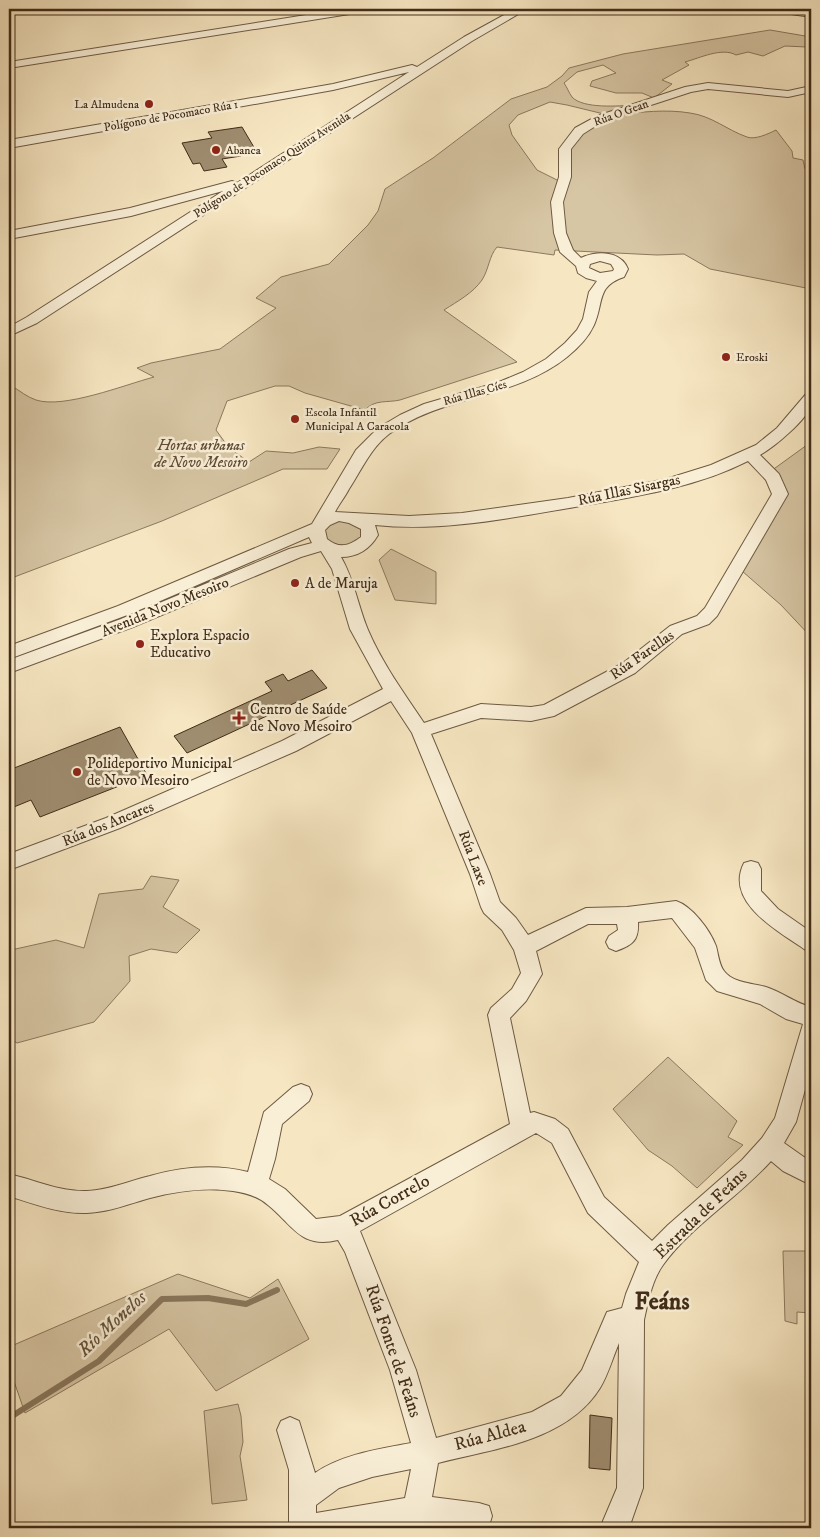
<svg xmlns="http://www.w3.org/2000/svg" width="820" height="1537" font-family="'IM FELL DW Pica',serif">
<rect width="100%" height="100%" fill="#f6e6c1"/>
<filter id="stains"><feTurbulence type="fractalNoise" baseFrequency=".004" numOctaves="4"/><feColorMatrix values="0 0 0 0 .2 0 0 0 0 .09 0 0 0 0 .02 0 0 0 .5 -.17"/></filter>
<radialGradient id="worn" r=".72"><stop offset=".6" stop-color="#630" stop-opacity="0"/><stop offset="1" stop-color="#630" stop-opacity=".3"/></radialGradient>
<path fill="#d7c6a4" stroke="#8c795e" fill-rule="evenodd" d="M 770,30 L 811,37 L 807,47 L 785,46 L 763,56 L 748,52 L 736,55 C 722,47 700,58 685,62 L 689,65 L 662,80 L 672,84 L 654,98 L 642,93 L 616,93 L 590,86 L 592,81 L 616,73 L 603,65 L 577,72 L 564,83 C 567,87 569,93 572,97 C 583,109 619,106 634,105 L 617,115 C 641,112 666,109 690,113 C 712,116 727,130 747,137 C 755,140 768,134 776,130 L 792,151 L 793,158 L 803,160 L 805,169 L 811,170 L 811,260 L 809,261 L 811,265 L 811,289 L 710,269 L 684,254 L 657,255 L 555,250 L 554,255 L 497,247 C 489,256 489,269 482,280 C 473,293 458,301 444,310 L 517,362 L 400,400 C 387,403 375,399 365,410 L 305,393 L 289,386 L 275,386 L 227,401 L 216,430 L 229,448 L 249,462 L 266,451 L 293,453 L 319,447 L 340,449 L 327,469 L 283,469 L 162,521 L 9,579 L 9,389 L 12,386 C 20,391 27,397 36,400 C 64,409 124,385 154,377 L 137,368 L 151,363 L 220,349 L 276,308 L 256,298 L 281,277 L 329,264 L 368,225 L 378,211 L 385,189 L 433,158 L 511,99 L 547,87 L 562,76 L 569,68 L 623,54 ZM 550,102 L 567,105 L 604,114 C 597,118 588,120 582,124 C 559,140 560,156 559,181 L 537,170 L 512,135 L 509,125 L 518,115 Z
M 811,442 L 811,637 L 781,605 L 742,571 L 784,495 L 771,471 Z
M 337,521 L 348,521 L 360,528 C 368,549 338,546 327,542 L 323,532 L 328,525 Z
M 391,549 L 436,572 L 436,604 L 395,600 L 379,560 Z
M 151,876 L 179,880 L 163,907 L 200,930 L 177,953 L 151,949 L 129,956 L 130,981 L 94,1022 L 17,1043 L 9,1038 L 9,954 L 11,950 L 56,940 L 84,948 L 99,894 L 143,889 Z
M 668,1057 L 737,1121 L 728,1137 L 743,1145 L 697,1188 L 672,1166 L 648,1150 L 613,1109 Z
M 783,1251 L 811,1251 L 811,1313 L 797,1312 L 797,1324 L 785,1321 Z
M 178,1274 L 250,1298 L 278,1279 L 309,1339 L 216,1391 L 169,1329 L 25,1413 L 9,1367 L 9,1347 Z
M 238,1404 L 241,1416 L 243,1442 L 240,1456 L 247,1500 L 212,1504 L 204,1411 Z"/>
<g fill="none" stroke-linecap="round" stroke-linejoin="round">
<path stroke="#88765b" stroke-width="6" d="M 9,1418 L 99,1361 L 162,1299 L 208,1298 L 246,1304 L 277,1290"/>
</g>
<path fill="#9f8d70" stroke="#412c18" d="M 242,127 L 255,149 L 238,151 L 241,156 L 222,159 L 227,167 L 204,171 L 200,163 L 193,164 L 182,143 L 212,138 L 208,132 Z
M 312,670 L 327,688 L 187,753 L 174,736 L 272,691 L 265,682 L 283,674 L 288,681 Z
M 120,727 L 147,775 L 40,817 L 31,800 L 9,809 L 9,770 Z
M 590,1415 L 612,1418 L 610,1470 L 589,1468 Z"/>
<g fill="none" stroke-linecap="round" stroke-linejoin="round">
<g stroke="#6e5a42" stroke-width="2">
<path id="minor" d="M 344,9 L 367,9 L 362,12 L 9,68 L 9,62 Z
M 515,9 L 527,9 L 472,41 L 37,323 L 9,336 L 9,327 L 27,317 L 223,191 L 131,216 L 9,239 L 9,231 L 130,208 L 232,181 L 237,183 L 409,72 L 333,90 L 9,148 L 9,140 L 333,84 L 412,65 L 417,67 L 464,37 Z
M 773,9 L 811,11 L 811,17 L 778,12 Z
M 708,83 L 788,91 L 811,86 L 811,92 L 788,97 L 708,89 L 691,92 L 605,120 L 583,134 L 571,149 L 571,177 L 563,202 L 566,233 L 573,250 L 581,258 C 597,250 621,251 628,269 L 624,277 C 596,286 604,303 594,325 C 588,338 578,348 567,357 C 515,399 442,395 389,434 C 370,449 362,469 349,489 C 345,497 339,504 335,512 L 409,516 L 462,513 L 568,498 L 666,479 L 711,465 L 756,445 L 777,428 L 806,394 L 811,393 C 811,396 812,401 811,405 C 808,419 773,448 760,455 L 779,474 L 788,494 L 717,616 L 709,624 L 682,634 L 635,673 L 554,716 L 531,721 L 481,718 L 431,734 L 490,874 L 500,902 L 516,918 L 528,935 L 586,908 L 627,907 L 676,901 C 692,906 710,930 716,946 C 718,953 719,965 724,971 C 733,983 752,983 766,987 C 782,992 795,1003 811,1007 L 811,1068 L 796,1122 L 784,1143 L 811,1162 L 811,1185 L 783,1171 L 771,1161 C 739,1197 690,1227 663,1265 C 652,1280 648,1302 644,1320 L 643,1488 L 629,1528 L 600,1528 L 617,1488 L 619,1343 C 613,1357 608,1375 600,1388 C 567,1441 493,1449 438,1463 L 432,1497 L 479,1503 L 489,1506 L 492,1516 L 489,1526 L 482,1528 L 468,1528 L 416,1522 L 383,1528 L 289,1528 L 289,1470 L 277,1430 L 281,1421 L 290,1417 L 299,1421 L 315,1473 C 342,1454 380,1449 411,1443 L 390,1370 L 345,1252 L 338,1240 C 300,1249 293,1225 268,1205 C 258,1196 246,1193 233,1191 C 207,1187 176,1191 150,1198 C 129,1204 109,1212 87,1213 C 60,1214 34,1204 9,1196 L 9,1174 C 35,1180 60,1192 87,1191 C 109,1190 129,1181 150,1176 C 181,1167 216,1164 248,1172 L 264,1112 L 293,1087 L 301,1084 L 309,1087 L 312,1094 L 309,1101 L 282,1124 L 275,1159 L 269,1179 L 285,1189 L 316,1219 L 340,1216 L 510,1124 L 488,1015 L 491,1008 L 512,989 L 521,973 L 514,950 L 502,930 L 484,913 L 481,907 L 470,874 L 412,733 L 391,701 L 296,751 L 120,828 L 9,870 L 9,854 L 106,818 L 282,741 L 383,689 L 350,629 L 332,569 L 321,551 L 301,557 L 133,627 L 9,673 L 9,660 L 121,619 L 289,549 L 312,543 L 309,537 L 130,614 L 9,659 L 9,646 L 118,606 L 312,524 L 356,450 L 378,428 L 400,415 L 424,404 L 499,382 L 523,372 L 546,359 L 565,343 L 577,330 L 583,319 L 589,292 L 597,281 L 586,278 L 578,273 L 576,266 L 560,252 L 554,233 L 551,202 L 559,177 L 559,149 L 575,128 L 597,116 L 685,87 ZM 600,261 L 611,264 L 614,269 L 613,271 L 600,273 L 589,268 L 590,264 ZM 748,461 L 766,480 L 772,494 L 705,608 L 697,616 L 670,626 L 623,663 L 544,705 L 531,707 L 481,704 L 424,723 C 404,693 382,663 368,630 C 358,606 354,579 341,557 C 358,557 370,549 378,535 L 375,525 C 442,532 510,518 575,507 C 633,497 695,488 748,461 ZM 339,521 L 349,523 L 361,529 L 361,537 C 349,546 339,549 327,539 L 325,530 L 330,525 ZM 672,918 L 695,948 L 706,980 L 717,991 L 760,1004 L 786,1019 L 803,1024 L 775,1118 L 762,1138 L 742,1160 L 668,1225 L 652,1241 L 604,1197 L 568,1129 L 555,1119 L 534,1112 L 530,1113 L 510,1018 L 526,1001 L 542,974 L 536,951 L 588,924 L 617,924 L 618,930 L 609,936 L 606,942 L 609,948 L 616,951 C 633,945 639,940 638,922 ZM 536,1133 L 552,1143 L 588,1213 L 639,1262 L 626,1294 L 622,1308 L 607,1312 L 582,1370 L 561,1396 L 532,1412 L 436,1438 L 416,1370 L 360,1231 ZM 411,1469 L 405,1498 L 316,1513 L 316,1505 L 339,1488 L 372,1477 Z
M 751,861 L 758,863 L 761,869 L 761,891 L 778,909 L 811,932 L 811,952 L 804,949 C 778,931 724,902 744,863 Z"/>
</g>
<use href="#minor" fill="#f9efd7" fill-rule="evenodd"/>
</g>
<g fill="#8f2418" stroke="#f9efd7" stroke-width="2">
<circle cx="149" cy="104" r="5"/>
<circle cx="216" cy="150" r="5"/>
<circle cx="726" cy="357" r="5"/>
<circle cx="295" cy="419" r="5"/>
<circle cx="295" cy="583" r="5"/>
<circle cx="140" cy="644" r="5"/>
<path d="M236.5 710.5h5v5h5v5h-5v5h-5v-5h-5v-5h5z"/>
<circle cx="77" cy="772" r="5"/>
</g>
<g text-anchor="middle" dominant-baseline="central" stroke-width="5" stroke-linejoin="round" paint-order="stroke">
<g font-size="12" fill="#412c18" stroke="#f9efd7" text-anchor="start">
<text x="139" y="104" text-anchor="end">La Almudena</text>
<text x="226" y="150">Abanca</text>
<text x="736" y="357">Eroski</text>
<text x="305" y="412">Escola Infantil<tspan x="305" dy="14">Municipal A Caracola</tspan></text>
</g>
<g font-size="12" fill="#412c18" stroke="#f9efd7">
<text transform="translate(621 113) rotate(-20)">Rúa O Gean</text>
<text transform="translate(171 116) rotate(-10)">Polígono de Pocomaco Rúa 1</text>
<text transform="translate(272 165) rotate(-33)">Polígono de Pocomaco Quinta Avenida</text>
<text transform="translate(475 393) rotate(-16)">Rúa Illas Cíes</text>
</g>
<g font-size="15" font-style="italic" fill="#5f4b34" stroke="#f9efd7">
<text x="201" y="445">Hortas urbanas<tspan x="201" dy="17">de Novo Mesoiro</tspan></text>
</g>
<g font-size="15" fill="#412c18" stroke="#f9efd7">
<text transform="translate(629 490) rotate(-12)">Rúa Illas Sisargas</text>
<text transform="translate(165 607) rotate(-22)">Avenida Novo Mesoiro</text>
<text transform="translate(642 655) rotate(-35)">Rúa Farellas</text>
<text transform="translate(108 824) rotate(-22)">Rúa dos Ancares</text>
<text transform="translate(473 858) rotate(69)">Rúa Laxe</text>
</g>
<g font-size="15" fill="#412c18" stroke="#f9efd7" text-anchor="start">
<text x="305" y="583">A de Maruja</text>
<text x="150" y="635">Explora Espacio<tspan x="150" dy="17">Educativo</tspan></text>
<text x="250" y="709">Centro de Saúde<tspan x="250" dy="17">de Novo Mesoiro</tspan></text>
<text x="87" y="763">Polideportivo Municipal<tspan x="87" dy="17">de Novo Mesoiro</tspan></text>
</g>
<g font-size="18" fill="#412c18" stroke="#f9efd7">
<text transform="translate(390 1201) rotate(-29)">Rúa Correlo</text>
<text transform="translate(701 1214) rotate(-44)">Estrada de Feáns</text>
<text transform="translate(393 1351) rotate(71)">Rúa Fonte de Feáns</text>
<text transform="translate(490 1436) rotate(-15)">Rúa Aldea</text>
</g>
<g font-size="19" font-style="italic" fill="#65513a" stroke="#f9efd7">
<text transform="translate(112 1324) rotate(-43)">Río Monelos</text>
</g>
<g font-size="24" font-weight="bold" fill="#412c18" stroke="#f9efd7">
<text x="662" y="1302">Feáns</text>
</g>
</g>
<rect width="820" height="1537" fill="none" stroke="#f6e6c1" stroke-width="30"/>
<rect x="10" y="10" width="800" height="1517" fill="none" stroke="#412c18" stroke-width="2.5"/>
<rect x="15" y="15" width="790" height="1507" fill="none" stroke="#412c18"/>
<rect width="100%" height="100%" filter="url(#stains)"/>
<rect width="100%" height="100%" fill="url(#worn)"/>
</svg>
